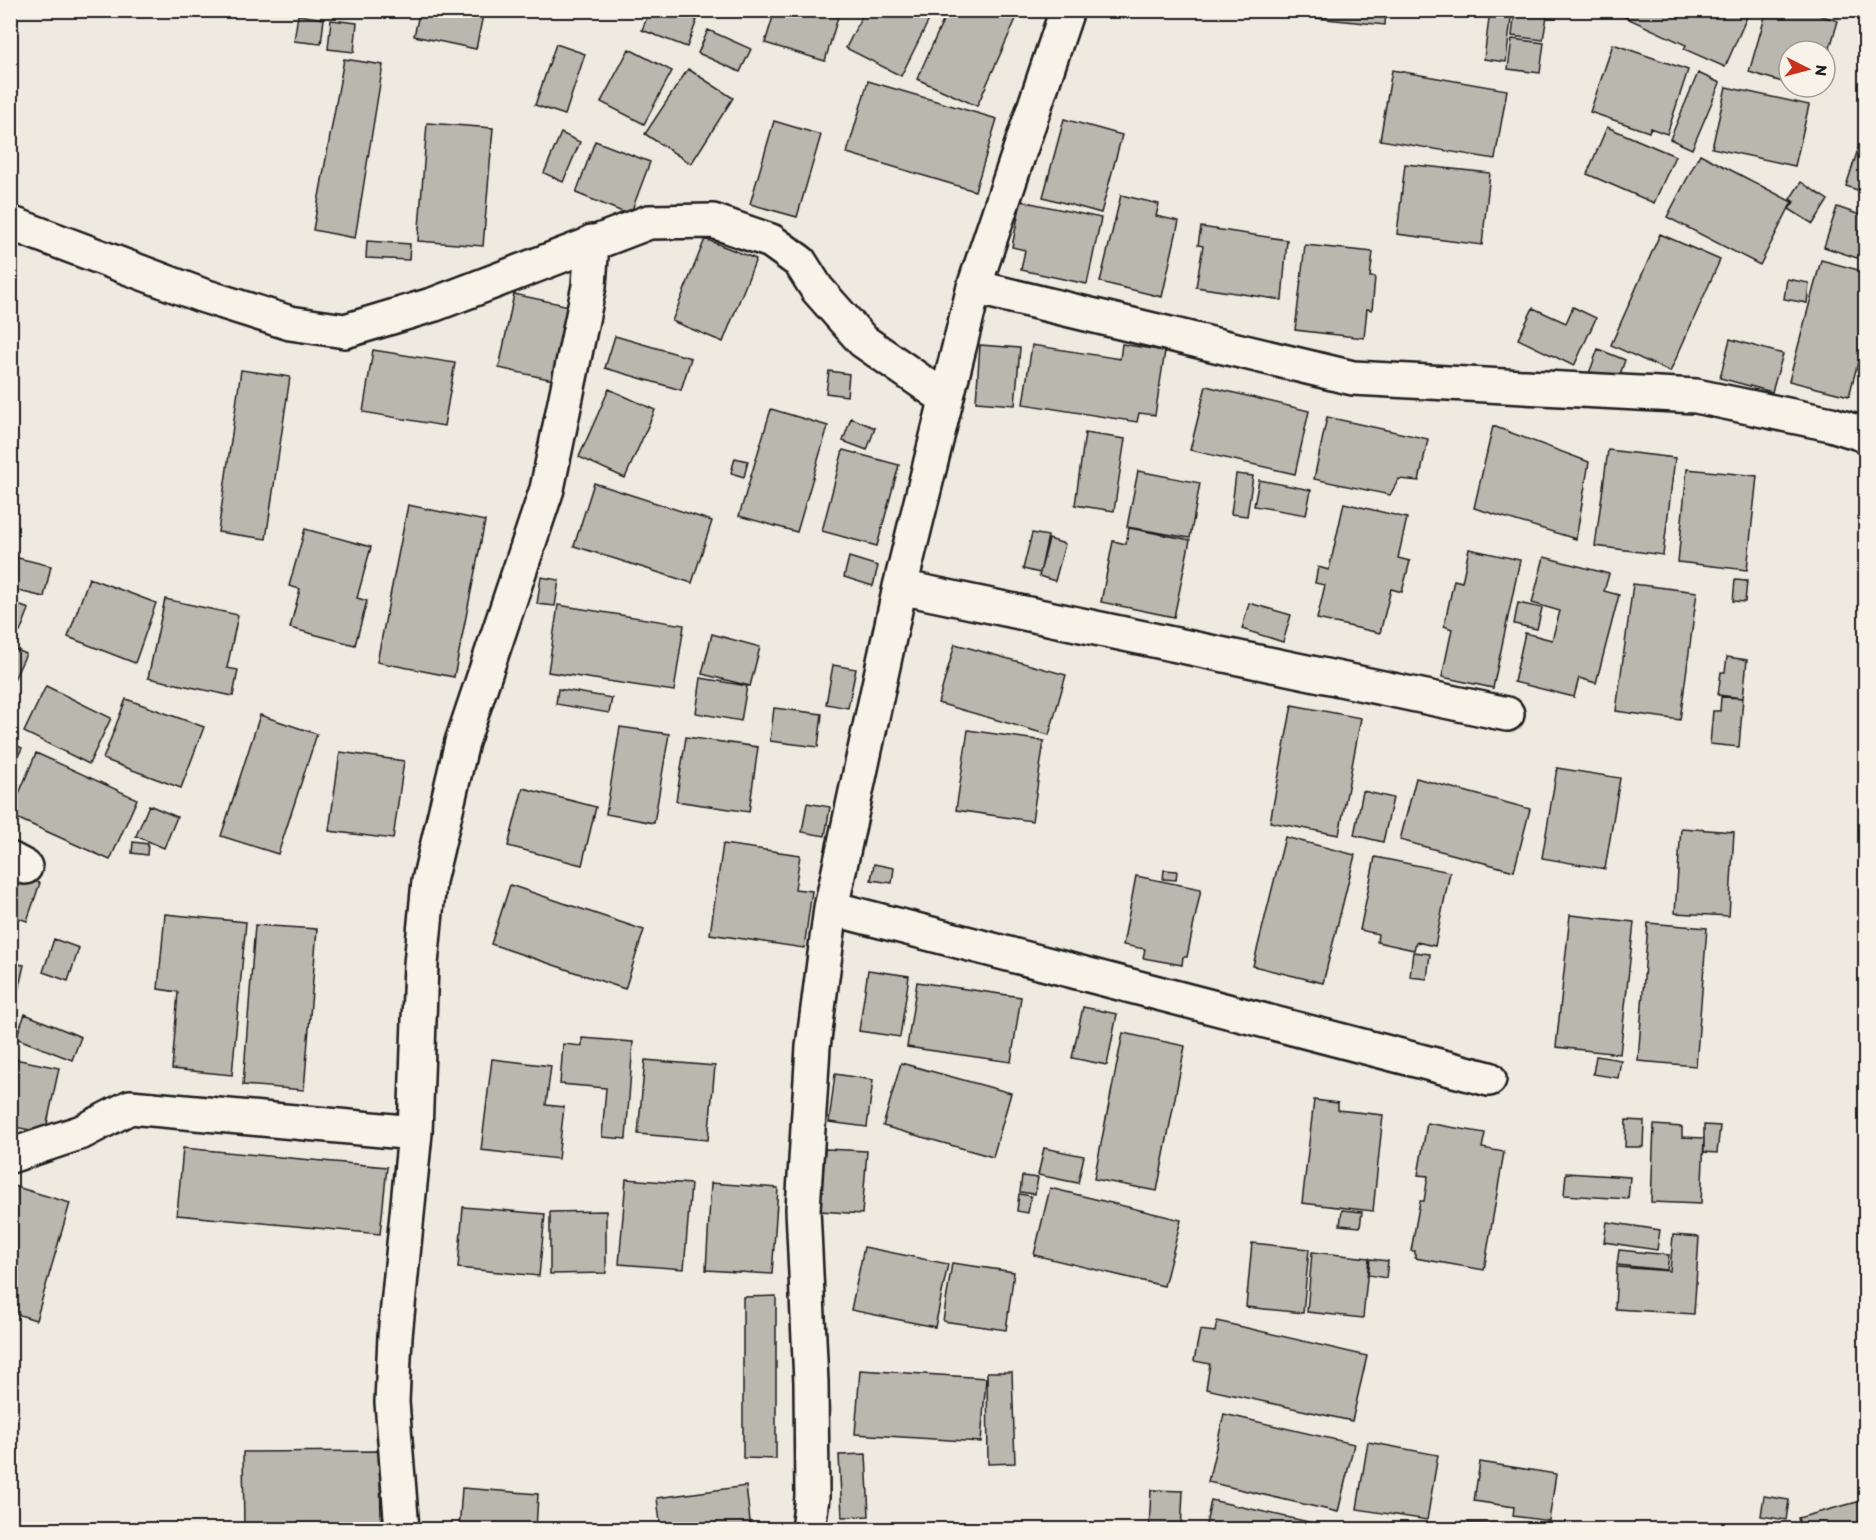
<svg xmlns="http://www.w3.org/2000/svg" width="1876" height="1540" font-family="Itim,sans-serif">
<rect width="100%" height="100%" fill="#eeeae0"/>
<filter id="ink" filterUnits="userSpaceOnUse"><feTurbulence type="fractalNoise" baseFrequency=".0167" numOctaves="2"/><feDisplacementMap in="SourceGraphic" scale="12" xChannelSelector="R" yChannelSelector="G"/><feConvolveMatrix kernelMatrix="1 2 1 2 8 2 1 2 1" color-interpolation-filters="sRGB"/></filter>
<g filter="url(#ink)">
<path fill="#bab7af" stroke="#1c1c1c" stroke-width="1.5" d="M 420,10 L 484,10 L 476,49 L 414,36 Z
M 650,10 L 671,10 L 697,20 L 687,47 L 642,30 Z
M 775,10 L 840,10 L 825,61 L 765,43 Z
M 865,10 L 934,10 L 901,76 L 846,48 Z
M 948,10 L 1020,10 L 977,106 L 917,79 Z
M 1317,10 L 1386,10 L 1385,25 L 1316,18 Z
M 1490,10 L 1512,10 L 1506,62 L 1484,59 Z
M 1515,10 L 1548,10 L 1543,40 L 1512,36 Z
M 1620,10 L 1750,10 L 1725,67 L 1684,49 L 1686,45 L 1618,14 Z
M 1767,10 L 1803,10 L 1838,21 L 1825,65 L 1825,51 L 1789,51 L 1789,84 L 1749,72 Z
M 298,15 L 324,19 L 321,44 L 294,41 Z
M 331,20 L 357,23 L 354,52 L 328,49 Z
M 708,30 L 751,49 L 740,72 L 698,53 Z
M 1512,39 L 1544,43 L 1540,73 L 1508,69 Z
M 556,44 L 585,54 L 565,115 L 535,105 Z
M 1613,44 L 1688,70 L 1667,134 L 1650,128 L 1649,132 L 1590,112 Z
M 629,49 L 672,71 L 644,124 L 601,102 Z
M 344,59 L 383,65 L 355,238 L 313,230 Z
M 688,69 L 733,98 L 691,164 L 645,134 Z
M 1392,70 L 1507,90 L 1495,159 L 1380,140 Z
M 1698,73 L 1720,83 L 1692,149 L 1670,139 Z
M 868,81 L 997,119 L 975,191 L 847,153 Z
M 1726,87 L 1809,105 L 1795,166 L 1712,148 Z
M 1799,87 L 1819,87 L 1817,92 Z
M 1064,119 L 1122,135 L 1101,213 L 1043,197 Z
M 774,121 L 821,135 L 797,217 L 750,204 Z
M 427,123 L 493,128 L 483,246 L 418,241 Z
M 1866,125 L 1866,193 L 1846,186 Z
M 1607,127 L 1675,156 L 1654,203 L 1587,174 Z
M 561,133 L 580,142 L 563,182 L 544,173 Z
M 595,141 L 650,162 L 630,215 L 576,193 Z
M 1700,154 L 1792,202 L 1760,265 L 1667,217 Z
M 1405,164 L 1490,173 L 1482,245 L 1397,234 Z
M 1801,182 L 1828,200 L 1813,224 L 1789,209 L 1794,202 L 1790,199 Z
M 1121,195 L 1159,204 L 1156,216 L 1179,221 L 1162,297 L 1100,282 Z
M 1021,201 L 1101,218 L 1087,284 L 1021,270 L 1025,250 L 1012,247 Z
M 1837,207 L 1866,217 L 1866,261 L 1824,247 Z
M 1201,227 L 1287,240 L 1282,300 L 1196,287 L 1203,246 L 1198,245 Z
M 1660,234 L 1720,260 L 1670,372 L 1611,345 Z
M 705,239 L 756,259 L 723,342 L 672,321 Z
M 367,241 L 410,244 L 409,260 L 366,258 Z
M 1305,245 L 1373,252 L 1370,277 L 1375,277 L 1372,310 L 1367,309 L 1364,338 L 1295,330 Z
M 1821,260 L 1866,272 L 1866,332 L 1849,396 L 1789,381 Z
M 1787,279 L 1809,283 L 1807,303 L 1784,299 Z
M 514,294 L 574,307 L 558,381 L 499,368 Z
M 1573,307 L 1596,318 L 1574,366 L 1518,339 L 1533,308 L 1566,323 Z
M 615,336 L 691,358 L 681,390 L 605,368 Z
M 1730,339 L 1783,354 L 1772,392 L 1720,378 Z
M 1122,344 L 1165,351 L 1155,415 L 1139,413 L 1137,422 L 1023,404 L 1032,345 L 1120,359 Z
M 980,345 L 1020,348 L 1015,405 L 976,402 Z
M 1598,349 L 1625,360 L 1615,389 L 1587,379 Z
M 373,350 L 455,363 L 444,426 L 363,412 Z
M 241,370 L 290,377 L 266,539 L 218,532 Z
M 829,371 L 849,374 L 847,396 L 826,393 Z
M 1206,386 L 1309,411 L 1295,474 L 1190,450 Z
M 609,389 L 655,410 L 625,478 L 579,457 Z
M 771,409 L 828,426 L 797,532 L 739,516 Z
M 1327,417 L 1428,439 L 1419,481 L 1399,479 L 1390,495 L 1314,479 Z
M 851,418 L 875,428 L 867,450 L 843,441 Z
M 1493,426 L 1589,462 L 1576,539 L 1474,508 Z
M 1085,433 L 1125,439 L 1114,511 L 1075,505 Z
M 843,450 L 899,465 L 877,546 L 822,531 Z
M 1608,450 L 1675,458 L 1663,555 L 1595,546 Z
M 735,458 L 748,461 L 744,477 L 731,473 Z
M 1687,469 L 1757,476 L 1747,570 L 1678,562 Z
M 1138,471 L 1200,483 L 1190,538 L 1127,527 Z
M 1236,474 L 1253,476 L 1247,516 L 1231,514 Z
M 1259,480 L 1311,490 L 1306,515 L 1254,506 Z
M 594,483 L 712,521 L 692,583 L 574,546 Z
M 1344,503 L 1407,518 L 1398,558 L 1410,561 L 1402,592 L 1391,589 L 1380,633 L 1317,619 L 1325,585 L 1315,583 L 1318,567 L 1329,570 Z
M 408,505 L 485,521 L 454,677 L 377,662 Z
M 1129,528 L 1190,540 L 1174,617 L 1101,602 L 1113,541 L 1126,544 Z
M 305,529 L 371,547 L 357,598 L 367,601 L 355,645 L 290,628 L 300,589 L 289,586 Z
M 1032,533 L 1048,536 L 1040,573 L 1023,569 Z
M 1049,539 L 1065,544 L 1055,581 L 1039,576 Z
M 1469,549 L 1520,560 L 1493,688 L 1442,677 L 1452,629 L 1444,626 L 1454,580 L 1462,582 Z
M 10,556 L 51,566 L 44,597 L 10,589 Z
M 849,557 L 878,566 L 873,586 L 844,577 Z
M 1544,557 L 1609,574 L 1604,591 L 1619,595 L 1596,683 L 1579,678 L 1574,697 L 1514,682 L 1525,633 L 1552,640 L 1560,611 L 1532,603 Z
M 541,577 L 559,580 L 555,606 L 537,604 Z
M 89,578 L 156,603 L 135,663 L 68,637 Z
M 1735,580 L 1747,581 L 1745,602 L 1733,601 Z
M 1633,584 L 1697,592 L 1680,720 L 1616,711 Z
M 165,599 L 238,615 L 227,668 L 238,670 L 233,696 L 148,678 Z
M 10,602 L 29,609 L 20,632 L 10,629 Z
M 1249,603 L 1291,615 L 1283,642 L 1242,629 Z
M 1518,603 L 1542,608 L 1537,629 L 1514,624 Z
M 558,605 L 684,625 L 674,691 L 548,672 Z
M 712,634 L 760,647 L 750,686 L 702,674 Z
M 955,644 L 1066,675 L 1049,735 L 938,703 Z
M 10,647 L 26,654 L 10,688 Z
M 1727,657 L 1747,660 L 1743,698 L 1718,695 L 1721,672 L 1725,672 Z
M 833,665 L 856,669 L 848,708 L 826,704 Z
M 701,678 L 747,686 L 741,721 L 696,713 Z
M 46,686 L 111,718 L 89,764 L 24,732 Z
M 558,689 L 612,698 L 609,713 L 556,704 Z
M 1721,697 L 1743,698 L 1739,747 L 1710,744 L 1713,711 L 1720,711 Z
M 126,699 L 204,727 L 181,788 L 103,759 Z
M 1292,705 L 1361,718 L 1339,835 L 1270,822 Z
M 774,708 L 822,714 L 818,747 L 770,741 Z
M 260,715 L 317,734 L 278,854 L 221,836 Z
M 620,727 L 669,734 L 654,823 L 606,814 Z
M 968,730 L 1044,741 L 1032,821 L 956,810 Z
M 686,737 L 758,747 L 749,812 L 676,801 Z
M 10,742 L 22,748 L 10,773 Z
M 340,752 L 404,761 L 393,839 L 329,831 Z
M 36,753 L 137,799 L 110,860 L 10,815 Z
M 1557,768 L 1620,778 L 1605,869 L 1542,858 Z
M 1416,778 L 1530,809 L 1514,871 L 1400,840 Z
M 523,788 L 596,807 L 582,865 L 508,846 Z
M 1363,791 L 1393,798 L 1383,842 L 1354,835 Z
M 807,803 L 830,807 L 825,836 L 802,832 Z
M 149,805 L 177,817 L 164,848 L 136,836 Z
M 1681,828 L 1734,832 L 1729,916 L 1675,913 Z
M 1285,837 L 1355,855 L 1323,983 L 1253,966 Z
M 133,842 L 148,844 L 147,855 L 132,853 Z
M 723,844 L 800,855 L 795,889 L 812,891 L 804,948 L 710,934 Z
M 1375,857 L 1450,872 L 1435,946 L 1416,942 L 1414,950 L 1377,942 L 1378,934 L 1360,930 Z
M 874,864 L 894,868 L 892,883 L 871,880 Z
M 1164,870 L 1177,871 L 1176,880 L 1163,879 Z
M 10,873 L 40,883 L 27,921 L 10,915 Z
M 1136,876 L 1201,889 L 1187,957 L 1183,957 L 1182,965 L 1143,958 L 1145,949 L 1123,945 Z
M 510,885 L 644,930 L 625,989 L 491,944 Z
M 165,914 L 246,922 L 232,1075 L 172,1069 L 178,992 L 158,989 Z
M 1570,915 L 1634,922 L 1620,1054 L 1556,1047 Z
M 1648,923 L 1707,928 L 1696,1066 L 1638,1061 Z
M 255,925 L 317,929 L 304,1090 L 243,1085 Z
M 54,939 L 79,948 L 68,981 L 43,972 Z
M 1413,952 L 1430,954 L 1427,979 L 1410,977 Z
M 10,963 L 24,965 L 10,1027 Z
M 868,970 L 909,976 L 900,1037 L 859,1031 Z
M 917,982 L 1021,997 L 1011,1062 L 907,1047 Z
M 1083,1007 L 1117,1014 L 1107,1065 L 1072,1058 Z
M 25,1014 L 81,1037 L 72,1060 L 16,1038 Z
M 1123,1033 L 1185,1046 L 1157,1191 L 1094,1179 Z
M 582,1038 L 633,1042 L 626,1139 L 602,1137 L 606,1088 L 560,1084 L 563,1044 L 582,1046 Z
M 1596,1056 L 1621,1060 L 1618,1078 L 1593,1074 Z
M 10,1058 L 59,1068 L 45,1133 L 10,1126 Z
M 492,1059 L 551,1066 L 546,1105 L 564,1107 L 558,1159 L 481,1150 Z
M 645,1060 L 715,1066 L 708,1140 L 638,1134 Z
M 901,1063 L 1011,1093 L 993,1157 L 883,1126 Z
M 835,1074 L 873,1080 L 867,1127 L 829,1122 Z
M 1314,1100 L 1338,1103 L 1338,1110 L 1383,1115 L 1373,1211 L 1302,1203 Z
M 1626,1120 L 1644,1121 L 1643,1147 L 1625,1147 Z
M 1427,1123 L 1485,1133 L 1482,1148 L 1504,1152 L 1484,1270 L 1415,1258 L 1415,1251 L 1411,1251 L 1420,1201 L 1424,1201 L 1428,1176 L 1418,1175 Z
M 1654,1125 L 1682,1127 L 1682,1137 L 1704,1138 L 1701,1204 L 1651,1202 Z
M 1704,1125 L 1720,1126 L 1717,1153 L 1704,1152 Z
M 183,1148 L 387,1167 L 380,1234 L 177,1215 Z
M 1044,1148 L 1084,1156 L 1078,1183 L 1038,1175 Z
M 825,1149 L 867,1151 L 862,1214 L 820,1211 Z
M 1566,1173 L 1630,1177 L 1628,1199 L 1564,1195 Z
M 1022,1176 L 1038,1178 L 1035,1194 L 1020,1192 Z
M 626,1179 L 691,1184 L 684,1269 L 619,1264 Z
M 711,1183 L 778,1188 L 772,1274 L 706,1270 Z
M 10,1185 L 70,1203 L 36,1320 L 10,1312 Z
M 1050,1188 L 1181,1220 L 1164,1286 L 1034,1255 Z
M 1019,1194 L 1031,1196 L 1028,1213 L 1017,1211 Z
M 463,1207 L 545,1214 L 539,1276 L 458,1268 Z
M 1342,1210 L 1362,1212 L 1360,1227 L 1340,1225 Z
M 606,1211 L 606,1273 L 550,1274 L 550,1212 Z
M 1607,1222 L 1660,1230 L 1657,1250 L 1604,1242 Z
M 1673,1235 L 1699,1237 L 1694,1314 L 1615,1309 L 1617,1267 L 1670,1271 Z
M 1252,1243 L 1309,1249 L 1303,1313 L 1246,1307 Z
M 864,1247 L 948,1264 L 935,1327 L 851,1310 Z
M 1619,1250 L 1669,1255 L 1667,1270 L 1617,1265 Z
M 1312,1252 L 1369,1258 L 1363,1318 L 1307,1312 Z
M 1370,1259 L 1388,1261 L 1386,1278 L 1368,1275 Z
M 952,1263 L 1014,1272 L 1006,1330 L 943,1321 Z
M 776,1296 L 776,1459 L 743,1458 L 743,1297 Z
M 1217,1321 L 1367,1356 L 1352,1421 L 1206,1389 L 1210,1364 L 1194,1361 L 1200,1330 L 1215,1332 Z
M 860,1370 L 986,1378 L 981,1442 L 855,1434 Z
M 987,1372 L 1012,1372 L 1015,1463 L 988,1464 Z
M 1224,1414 L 1354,1444 L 1338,1512 L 1208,1482 Z
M 1368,1442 L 1438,1455 L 1427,1520 L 1357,1509 Z
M 380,1451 L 381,1530 L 244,1530 L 243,1452 Z
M 866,1454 L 869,1516 L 842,1517 L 839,1455 Z
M 1480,1462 L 1556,1474 L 1549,1521 L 1513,1516 L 1514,1507 L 1474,1501 Z
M 746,1486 L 751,1530 L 661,1530 L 657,1498 Z
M 462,1488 L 538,1494 L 536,1530 L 459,1530 Z
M 1151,1490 L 1183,1491 L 1181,1530 L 1149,1530 Z
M 1764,1496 L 1789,1500 L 1786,1520 L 1761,1516 Z
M 1211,1500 L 1340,1529 L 1205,1530 Z
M 1861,1501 L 1866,1530 L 1801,1530 L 1798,1518 Z
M 1468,1523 L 1550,1524 L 1550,1530 L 1468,1530 Z"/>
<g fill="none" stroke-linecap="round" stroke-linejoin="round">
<g stroke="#1c1c1c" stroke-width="38">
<path id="minor" d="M 10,223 L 201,295 L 290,323 L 345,331 L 435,304 L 649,222 L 713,221 L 771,241 L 800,262 L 817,289 L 863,341 L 945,398
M 974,287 L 1353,378 L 1696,396 L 1831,424 L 1866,435
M 900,587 L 1507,714
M 10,859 L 25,867
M 831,908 L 1489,1079
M 10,1156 L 82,1132 L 130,1107 L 415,1133
M 402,1530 L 392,1402 L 395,1336 L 415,1133 L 421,964 L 429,881 L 462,742 L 547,489 L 589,286 L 592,242
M 808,1530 L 812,1497 L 811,1382 L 803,1209 L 813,1047 L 831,908 L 900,587 L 974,287 L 1067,10"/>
</g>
<use href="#minor" stroke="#f7f3e8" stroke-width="33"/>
</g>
</g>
<rect width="1876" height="1540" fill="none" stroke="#f7f3e8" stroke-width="36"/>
<rect x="18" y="18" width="1840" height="1504" fill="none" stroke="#1c1c1c" stroke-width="2" filter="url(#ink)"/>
<g transform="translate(1807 69) rotate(96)"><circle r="28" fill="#f7f3e8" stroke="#9f9d96" stroke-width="1.5"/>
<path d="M0-4.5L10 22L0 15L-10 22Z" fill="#c8321e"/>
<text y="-9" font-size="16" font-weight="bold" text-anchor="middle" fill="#1c1c1c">N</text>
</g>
</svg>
